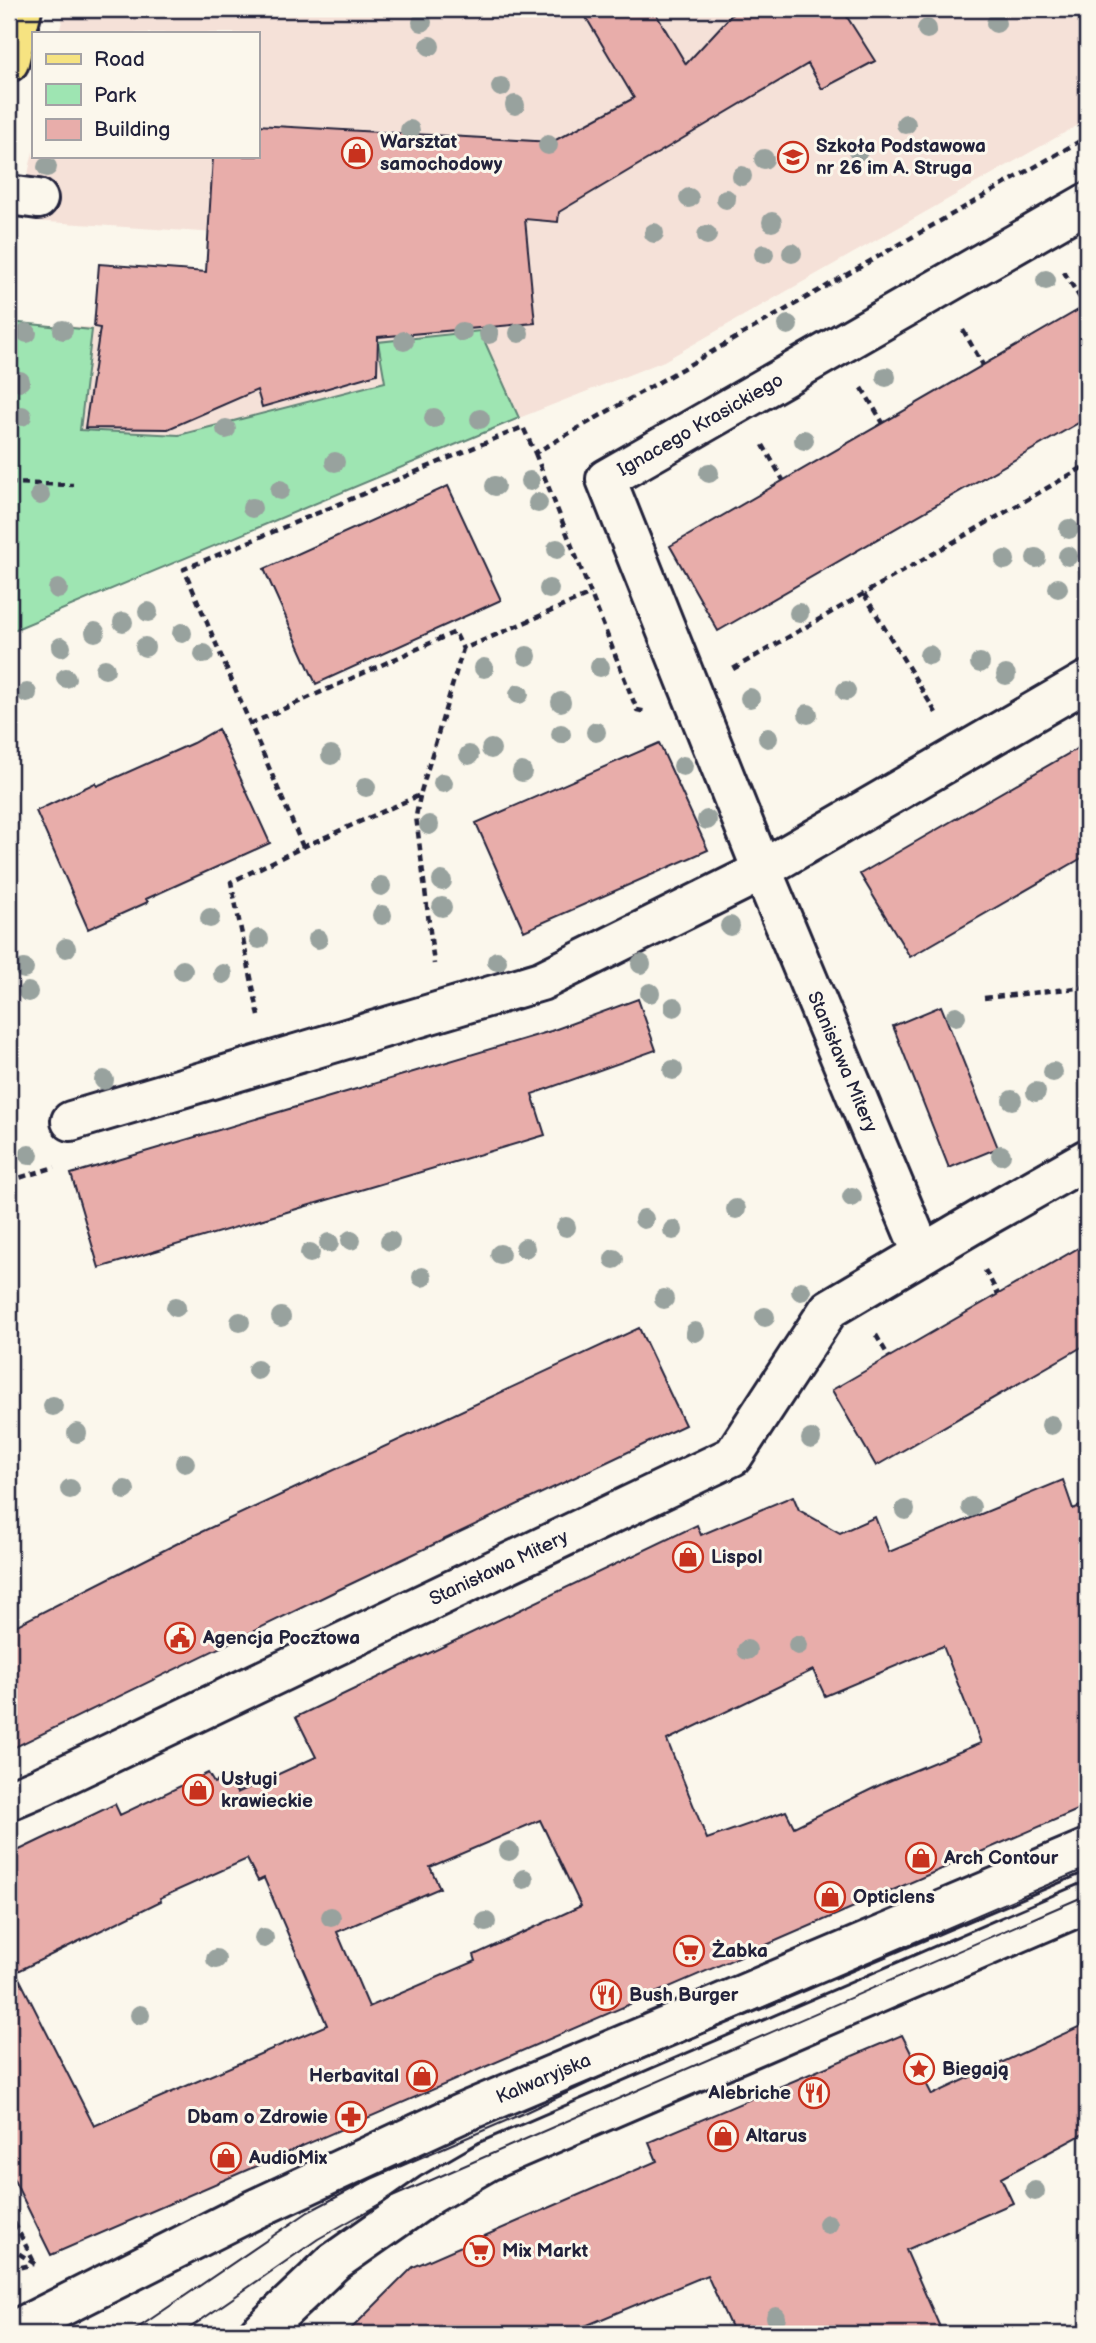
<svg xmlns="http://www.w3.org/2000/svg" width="1096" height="2343" font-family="'Balsamiq Sans',sans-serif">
<rect width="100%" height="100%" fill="#fbf7ec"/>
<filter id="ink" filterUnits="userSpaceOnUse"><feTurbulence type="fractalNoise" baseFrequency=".0143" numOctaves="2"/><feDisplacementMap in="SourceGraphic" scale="14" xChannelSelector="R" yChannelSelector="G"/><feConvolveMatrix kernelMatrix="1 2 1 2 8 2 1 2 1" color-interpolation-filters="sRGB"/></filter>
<g filter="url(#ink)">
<path fill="#f5e1d8" d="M 65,9 L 1087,9 L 1087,120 L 664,361 L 519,418 L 9,632 L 9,322 L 310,342 L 265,236 L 33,221 L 41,180 L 27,179 L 33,151 L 33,156 L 257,156 L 257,33 L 59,33 Z"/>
<path fill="#9ee5b2" stroke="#608476" stroke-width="2" d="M 9,322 L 92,330 L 80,430 L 179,435 L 385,382 L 378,342 L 480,331 L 519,418 L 9,632 Z"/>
<path fill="#e8adaa" stroke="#22223b" stroke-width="2" fill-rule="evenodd" d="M 581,9 L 653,9 L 686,64 L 737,9 L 842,9 L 875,61 L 822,89 L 808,64 L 559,212 L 558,222 L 525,219 L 535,323 L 378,337 L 377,374 L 262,407 L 257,390 L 168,429 L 85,428 L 100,328 L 94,327 L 99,264 L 206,272 L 213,156 L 257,156 L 257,125 L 552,142 L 634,98 Z
M 1087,305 L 1087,418 L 718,631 L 670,546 Z
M 448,486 L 501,600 L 316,684 L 264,569 Z
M 218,729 L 270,843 L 146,899 L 148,902 L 88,929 L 36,811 L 95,783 L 97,786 L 193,743 Z
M 659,743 L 708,850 L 524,931 L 476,823 Z
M 1087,743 L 1087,855 L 910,957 L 860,874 Z
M 638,999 L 656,1050 L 532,1094 L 545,1135 L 99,1268 L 71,1174 L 551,1031 Z
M 941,1006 L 998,1148 L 949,1168 L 893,1026 Z
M 1087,1243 L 1087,1344 L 876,1466 L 832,1390 Z
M 639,1328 L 685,1425 L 338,1590 L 9,1750 L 9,1629 L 184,1540 Z
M 1063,1480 L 1073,1509 L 1087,1503 L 1087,1806 L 51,2255 L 9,2170 L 9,1855 L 115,1804 L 120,1815 L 208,1773 L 214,1783 L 228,1776 L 237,1793 L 316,1757 L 296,1717 L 697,1525 L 701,1535 L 793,1496 L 799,1510 L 840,1533 L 875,1517 L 889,1552 ZM 943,1646 L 981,1743 L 884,1783 L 794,1827 L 786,1811 L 707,1839 L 667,1740 L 813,1670 L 825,1696 ZM 540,1820 L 581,1906 L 474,1955 L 476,1961 L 369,2007 L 337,1932 L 440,1888 L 430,1867 ZM 247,1859 L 258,1881 L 264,1878 L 327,2025 L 94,2126 L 16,1972 L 161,1901 L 160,1898 Z
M 1087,2023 L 1087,2132 L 1001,2178 L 1013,2203 L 906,2250 L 943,2334 L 734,2334 L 707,2275 L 566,2334 L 346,2334 L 413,2267 L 657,2161 L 649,2142 L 902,2035 L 932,2095 Z"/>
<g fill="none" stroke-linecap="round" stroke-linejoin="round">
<g stroke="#22223b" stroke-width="44">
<g id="minor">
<path d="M 9,195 L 38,199"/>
<path d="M 71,1121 L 541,981 L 744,880 L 1087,681"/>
<path id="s1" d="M 922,1253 L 762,870 L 606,479 L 1087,203"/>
<path id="s2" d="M 9,1800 L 42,1786 L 733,1456 L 829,1309 L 983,1218 L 1087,1159"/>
<path id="s3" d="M 9,2333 L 255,2209 L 460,2114 L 1087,1849"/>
<path d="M 258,2334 L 334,2262 L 431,2194 L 488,2161 L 1087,1903"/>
</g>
</g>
<g stroke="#22223b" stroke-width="44">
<path id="major" d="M 9,62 L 22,9"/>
</g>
<path stroke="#22223b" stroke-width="4.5" stroke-dasharray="7 5" stroke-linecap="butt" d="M 1064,272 L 1085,306
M 963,330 L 983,365
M 862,388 L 883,423
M 763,445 L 783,480
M 535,453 L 637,710 L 647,712
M 9,483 L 73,485
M 864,594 L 936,713
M 733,669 L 1087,465
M 250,724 L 455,632 L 463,649
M 420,796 L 416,816 L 434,964
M 303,847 L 184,569 L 523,427 L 535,453 L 1087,137
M 984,998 L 1087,987
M 259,1016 L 231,882 L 303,847 L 420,795 L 463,649 L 591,594
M 9,1181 L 55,1167
M 985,1270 L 998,1294
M 876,1335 L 889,1357
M 9,2212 L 35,2264
M 9,2247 L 35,2264
M 9,2270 L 34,2264"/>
<use href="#minor" stroke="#fbf7ec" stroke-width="38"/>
<use href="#major" stroke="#f6e381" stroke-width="38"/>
<path stroke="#22223b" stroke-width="2" d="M 129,2334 L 308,2212 L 371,2179 L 524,2113 L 610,2073 L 1087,1868
M 181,2334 L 318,2239 L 390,2198 L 1087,1895"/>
</g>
<g fill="#98a29e">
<circle cx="422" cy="22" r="10"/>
<circle cx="996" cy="23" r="10"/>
<circle cx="927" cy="29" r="10"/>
<circle cx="430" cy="46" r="10"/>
<circle cx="501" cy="87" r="10"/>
<circle cx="515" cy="105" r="10"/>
<circle cx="906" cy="124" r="10"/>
<circle cx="410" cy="130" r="10"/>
<circle cx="548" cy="145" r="10"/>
<circle cx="858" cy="151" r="10"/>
<circle cx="764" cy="159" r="10"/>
<circle cx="47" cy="167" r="10"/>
<circle cx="742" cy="176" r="10"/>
<circle cx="689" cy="198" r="10"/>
<circle cx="726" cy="199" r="10"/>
<circle cx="772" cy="222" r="10"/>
<circle cx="654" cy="233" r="10"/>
<circle cx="707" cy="235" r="10"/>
<circle cx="792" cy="253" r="10"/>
<circle cx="764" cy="254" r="10"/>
<circle cx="1046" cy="280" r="10"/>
<circle cx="788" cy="325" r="10"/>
<circle cx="63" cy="330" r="10"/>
<circle cx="462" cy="332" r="10"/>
<circle cx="27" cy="333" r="10"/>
<circle cx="519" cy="333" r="10"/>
<circle cx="489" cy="334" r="10"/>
<circle cx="404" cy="341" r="10"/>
<circle cx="886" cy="377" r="10"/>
<circle cx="20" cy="381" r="10"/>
<circle cx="22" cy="416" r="10"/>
<circle cx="434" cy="418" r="10"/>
<circle cx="480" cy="419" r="10"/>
<circle cx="226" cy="429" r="10"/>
<circle cx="804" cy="440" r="10"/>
<circle cx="335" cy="462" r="10"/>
<circle cx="709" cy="473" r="10"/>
<circle cx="530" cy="481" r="10"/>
<circle cx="495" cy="486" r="10"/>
<circle cx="280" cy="490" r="10"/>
<circle cx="40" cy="495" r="10"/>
<circle cx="538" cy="503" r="10"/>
<circle cx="252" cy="508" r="10"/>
<circle cx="1069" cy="529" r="10"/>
<circle cx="557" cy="549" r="10"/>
<circle cx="1068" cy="556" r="10"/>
<circle cx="1036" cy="558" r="10"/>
<circle cx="1005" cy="560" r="10"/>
<circle cx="1058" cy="588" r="10"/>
<circle cx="58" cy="589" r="10"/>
<circle cx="549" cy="589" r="10"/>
<circle cx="148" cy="612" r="10"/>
<circle cx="799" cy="613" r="10"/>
<circle cx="123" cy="622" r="10"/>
<circle cx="95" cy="632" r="10"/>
<circle cx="182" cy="633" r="10"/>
<circle cx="61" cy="647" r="10"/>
<circle cx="145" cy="647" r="10"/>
<circle cx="204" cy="654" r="10"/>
<circle cx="929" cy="655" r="10"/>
<circle cx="527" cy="656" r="10"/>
<circle cx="980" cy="663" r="10"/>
<circle cx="600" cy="667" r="10"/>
<circle cx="484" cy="668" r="10"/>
<circle cx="105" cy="669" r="10"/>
<circle cx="1006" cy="675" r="10"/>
<circle cx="66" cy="678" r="10"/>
<circle cx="846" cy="691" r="10"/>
<circle cx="27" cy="693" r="10"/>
<circle cx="519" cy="694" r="10"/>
<circle cx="750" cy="698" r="10"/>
<circle cx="561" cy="702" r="10"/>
<circle cx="808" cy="714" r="10"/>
<circle cx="596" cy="732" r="10"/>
<circle cx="561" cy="734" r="10"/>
<circle cx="768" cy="738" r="10"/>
<circle cx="491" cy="749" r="10"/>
<circle cx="331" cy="755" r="10"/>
<circle cx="469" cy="755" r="10"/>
<circle cx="683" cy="766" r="10"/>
<circle cx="522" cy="772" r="10"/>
<circle cx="443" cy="783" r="10"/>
<circle cx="366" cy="787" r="10"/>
<circle cx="707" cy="820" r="10"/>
<circle cx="429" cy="825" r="10"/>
<circle cx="442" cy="881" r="10"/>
<circle cx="381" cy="886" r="10"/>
<circle cx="442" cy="907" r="10"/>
<circle cx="382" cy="915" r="10"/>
<circle cx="210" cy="918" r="10"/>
<circle cx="730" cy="926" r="10"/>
<circle cx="259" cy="939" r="10"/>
<circle cx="318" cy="939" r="10"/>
<circle cx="66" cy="948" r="10"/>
<circle cx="497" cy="961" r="10"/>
<circle cx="641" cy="964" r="10"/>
<circle cx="24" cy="969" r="10"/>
<circle cx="183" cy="970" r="10"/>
<circle cx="223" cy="974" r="10"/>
<circle cx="28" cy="992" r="10"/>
<circle cx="650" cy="993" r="10"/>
<circle cx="674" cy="1007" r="10"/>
<circle cx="956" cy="1016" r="10"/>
<circle cx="673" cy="1070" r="10"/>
<circle cx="1053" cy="1072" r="10"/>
<circle cx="104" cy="1080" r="10"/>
<circle cx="1036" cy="1092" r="10"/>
<circle cx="1012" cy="1100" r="10"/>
<circle cx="29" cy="1155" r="10"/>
<circle cx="1001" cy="1155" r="10"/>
<circle cx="852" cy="1197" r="10"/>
<circle cx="736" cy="1209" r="10"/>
<circle cx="644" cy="1219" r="10"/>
<circle cx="566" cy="1227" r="10"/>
<circle cx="673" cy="1230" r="10"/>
<circle cx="351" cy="1240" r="10"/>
<circle cx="390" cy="1241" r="10"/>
<circle cx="329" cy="1243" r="10"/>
<circle cx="525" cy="1248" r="10"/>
<circle cx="310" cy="1253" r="10"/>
<circle cx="500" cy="1254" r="10"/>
<circle cx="614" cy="1259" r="10"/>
<circle cx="422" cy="1277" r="10"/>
<circle cx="801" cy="1291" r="10"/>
<circle cx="664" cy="1299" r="10"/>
<circle cx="176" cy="1307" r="10"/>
<circle cx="281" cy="1317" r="10"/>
<circle cx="765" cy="1317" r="10"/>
<circle cx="240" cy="1322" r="10"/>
<circle cx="695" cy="1332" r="10"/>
<circle cx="257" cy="1370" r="10"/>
<circle cx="53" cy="1406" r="10"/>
<circle cx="1051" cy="1425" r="10"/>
<circle cx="77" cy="1433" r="10"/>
<circle cx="811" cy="1439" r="10"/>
<circle cx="185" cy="1463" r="10"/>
<circle cx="70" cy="1489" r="10"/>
<circle cx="125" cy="1490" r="10"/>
<circle cx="971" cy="1507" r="10"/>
<circle cx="905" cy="1510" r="10"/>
<circle cx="798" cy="1645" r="10"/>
<circle cx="747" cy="1650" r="10"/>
<circle cx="509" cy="1851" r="10"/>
<circle cx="524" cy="1879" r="10"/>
<circle cx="331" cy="1917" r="10"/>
<circle cx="486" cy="1922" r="10"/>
<circle cx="264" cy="1938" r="10"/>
<circle cx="216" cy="1959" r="10"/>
<circle cx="140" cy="2015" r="10"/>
<circle cx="1035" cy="2191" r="10"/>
<circle cx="828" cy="2224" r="10"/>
<circle cx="776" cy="2317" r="10"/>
</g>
</g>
<defs>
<g id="shop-ring" transform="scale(1.575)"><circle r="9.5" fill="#fbf7ec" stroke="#c8321e" stroke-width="1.5"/><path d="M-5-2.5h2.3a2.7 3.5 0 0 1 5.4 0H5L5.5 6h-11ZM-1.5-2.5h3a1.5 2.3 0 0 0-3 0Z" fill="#c8321e"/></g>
<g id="school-ring" transform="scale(1.575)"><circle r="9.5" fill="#fbf7ec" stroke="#c8321e" stroke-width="1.5"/><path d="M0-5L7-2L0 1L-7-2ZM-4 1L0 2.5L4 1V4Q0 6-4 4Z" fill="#c8321e"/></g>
<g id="civic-ring" transform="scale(1.575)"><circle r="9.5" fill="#fbf7ec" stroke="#c8321e" stroke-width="1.5"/><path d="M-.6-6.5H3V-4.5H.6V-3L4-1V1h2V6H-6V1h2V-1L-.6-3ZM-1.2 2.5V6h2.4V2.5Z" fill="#c8321e"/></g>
<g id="supermarket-ring" transform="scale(1.575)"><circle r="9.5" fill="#fbf7ec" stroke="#c8321e" stroke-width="1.5"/><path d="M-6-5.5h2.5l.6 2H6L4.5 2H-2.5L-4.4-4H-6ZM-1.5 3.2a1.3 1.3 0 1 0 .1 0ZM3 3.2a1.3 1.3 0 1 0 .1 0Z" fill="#c8321e"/></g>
<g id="restaurant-ring" transform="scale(1.575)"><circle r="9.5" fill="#fbf7ec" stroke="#c8321e" stroke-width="1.5"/><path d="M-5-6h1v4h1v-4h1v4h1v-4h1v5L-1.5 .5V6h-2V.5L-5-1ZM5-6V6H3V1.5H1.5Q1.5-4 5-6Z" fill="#c8321e"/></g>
<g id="sight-ring" transform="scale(1.575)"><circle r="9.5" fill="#fbf7ec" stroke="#c8321e" stroke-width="1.5"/><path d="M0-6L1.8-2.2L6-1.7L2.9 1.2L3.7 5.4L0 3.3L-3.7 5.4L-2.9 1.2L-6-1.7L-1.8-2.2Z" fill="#c8321e"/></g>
<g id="pharmacy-ring" transform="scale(1.575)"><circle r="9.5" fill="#fbf7ec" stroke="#c8321e" stroke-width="1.5"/><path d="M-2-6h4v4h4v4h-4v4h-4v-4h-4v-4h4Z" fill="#c8321e"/></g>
</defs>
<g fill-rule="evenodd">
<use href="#shop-ring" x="357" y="153"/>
<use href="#school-ring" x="793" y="157"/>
<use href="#shop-ring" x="688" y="1557"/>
<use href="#civic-ring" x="180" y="1638"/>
<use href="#shop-ring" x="198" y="1790"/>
<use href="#shop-ring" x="921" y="1858"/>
<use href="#shop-ring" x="830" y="1897"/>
<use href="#supermarket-ring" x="689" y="1951"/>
<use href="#restaurant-ring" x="606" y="1995"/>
<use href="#sight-ring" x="919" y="2069"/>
<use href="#shop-ring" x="422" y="2076"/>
<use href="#restaurant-ring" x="814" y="2093"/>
<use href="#pharmacy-ring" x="351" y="2117"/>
<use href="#shop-ring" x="723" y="2136"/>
<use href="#shop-ring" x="226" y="2158"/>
<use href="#supermarket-ring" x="479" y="2251"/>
</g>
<g text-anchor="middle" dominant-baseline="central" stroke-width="6" stroke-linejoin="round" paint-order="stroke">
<g font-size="19" font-weight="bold" fill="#22223b" stroke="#fbf7ec" text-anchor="start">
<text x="380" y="142">Warsztat<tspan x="380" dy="22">samochodowy</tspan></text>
<text x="816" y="146">Szkoła Podstawowa<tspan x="816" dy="22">nr 26 im A. Struga</tspan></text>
<text x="711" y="1557">Lispol</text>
<text x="203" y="1638">Agencja Pocztowa</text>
<text x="221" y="1779">Usługi<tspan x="221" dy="22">krawieckie</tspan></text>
<text x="944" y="1858">Arch Contour</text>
<text x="853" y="1897">Opticlens</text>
<text x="712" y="1951">Żabka</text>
<text x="629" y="1995">Bush Burger</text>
<text x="942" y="2069">Biegają</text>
<text x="399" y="2076" text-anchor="end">Herbavital</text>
<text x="791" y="2093" text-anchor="end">Alebriche</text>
<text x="328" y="2117" text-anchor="end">Dbam o Zdrowie</text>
<text x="746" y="2136">Altarus</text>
<text x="249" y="2158">AudioMix</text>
<text x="502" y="2251">Mix Markt</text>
</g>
<g font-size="19" fill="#22223b" stroke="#fbf7ec">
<text stroke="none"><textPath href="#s1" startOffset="945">Ignacego Krasickiego</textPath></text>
<text transform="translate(842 1062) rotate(67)">Stanisława Mitery</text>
<text stroke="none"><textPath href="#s2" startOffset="542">Stanisława Mitery</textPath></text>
<text stroke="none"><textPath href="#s3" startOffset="592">Kalwaryjska</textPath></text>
</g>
</g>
<rect width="1096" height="2343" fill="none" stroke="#fbf7ec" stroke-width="35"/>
<rect x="18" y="18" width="1061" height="2308" fill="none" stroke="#22223b" stroke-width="2.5" filter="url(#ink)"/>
<rect x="32" y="32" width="228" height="126" fill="#fbf7ec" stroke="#a4a2a5" stroke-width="2"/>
<rect x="46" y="54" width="35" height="10" fill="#f6e381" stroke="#a4a2a5" stroke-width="2"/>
<text x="94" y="66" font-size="21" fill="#22223b">Road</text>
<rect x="46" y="84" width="35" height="21" fill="#9ee5b2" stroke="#a4a2a5" stroke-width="2"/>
<text x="94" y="102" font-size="21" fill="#22223b">Park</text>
<rect x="46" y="119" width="35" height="21" fill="#e8adaa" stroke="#a4a2a5" stroke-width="2"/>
<text x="94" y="136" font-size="21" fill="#22223b">Building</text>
</svg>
